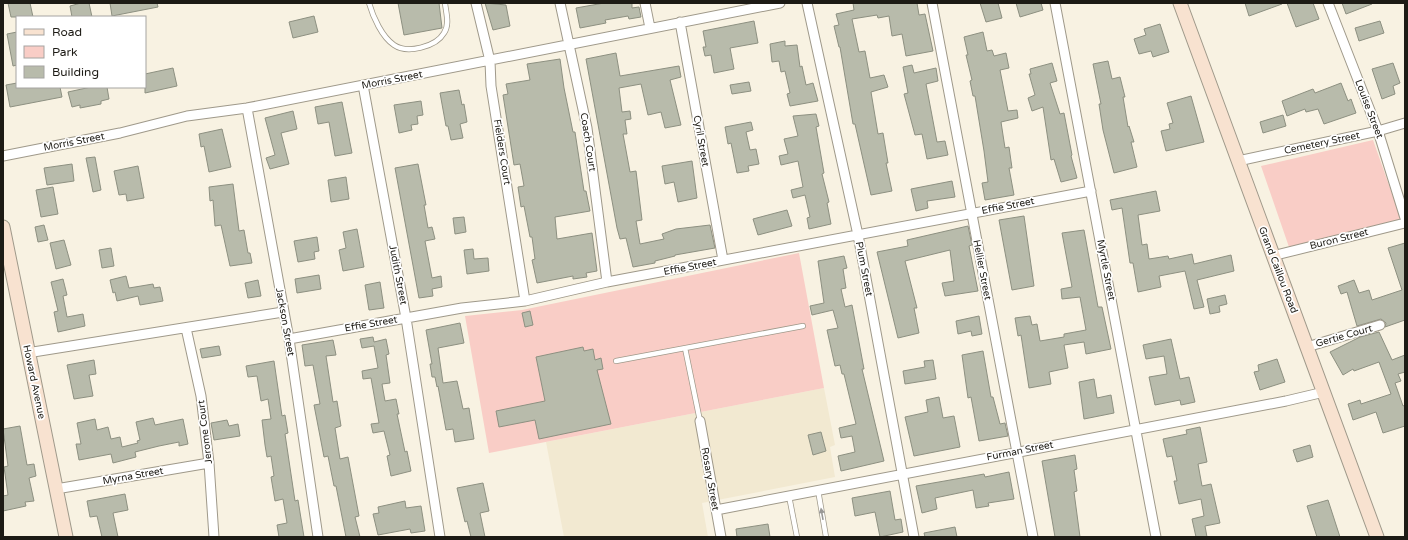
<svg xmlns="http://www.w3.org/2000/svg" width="1408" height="540" font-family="'Varela Round',sans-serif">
<rect width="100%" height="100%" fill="#f8f2e2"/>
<path fill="#f2e9d1" d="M 824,388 L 835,445 L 830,447 L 835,477 L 702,503 L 708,537 L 564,537 L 546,442 Z"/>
<path fill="#f9cdc6" d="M 1373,140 L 1401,219 L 1289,247 L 1261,166 Z
M 799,253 L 824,388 L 489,453 L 465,316 L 522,310 Z"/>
<path fill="#b8bbab" stroke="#8d9081" d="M 8,3 L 30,3 L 33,17 L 11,17 Z
M 81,3 L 89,3 L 92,17 L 72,17 L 70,6 Z
M 110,3 L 157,3 L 158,7 L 112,16 Z
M 398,3 L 439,3 L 442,28 L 404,35 Z
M 485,3 L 506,5 L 510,26 L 493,30 Z
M 604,3 L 632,3 L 632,8 L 639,7 L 641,17 L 629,19 L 628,16 L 605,20 L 606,23 L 580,28 L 576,8 Z
M 853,3 L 917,3 L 919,15 L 925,14 L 933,51 L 906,56 L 902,34 L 892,36 L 889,16 L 878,18 L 877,15 L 852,19 L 859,52 L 865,51 L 870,78 L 884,75 L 888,87 L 871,92 L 878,134 L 883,133 L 888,163 L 886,163 L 892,191 L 871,195 L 855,124 L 853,124 L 840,47 L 839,47 L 834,26 L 839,25 L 836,14 L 854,10 Z
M 980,3 L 998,3 L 1002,18 L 986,22 Z
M 1016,3 L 1041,3 L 1043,10 L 1020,17 Z
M 1245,3 L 1282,3 L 1282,4 L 1249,16 Z
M 1287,3 L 1313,3 L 1319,19 L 1296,27 Z
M 1342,3 L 1372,3 L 1372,4 L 1346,14 Z
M 314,16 L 318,32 L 293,38 L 289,22 Z
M 754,21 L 758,43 L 730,48 L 734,69 L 714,73 L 711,55 L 705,56 L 703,47 L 706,47 L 703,31 Z
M 1380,21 L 1384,33 L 1359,41 L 1355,28 Z
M 1160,24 L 1169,52 L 1153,57 L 1151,51 L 1139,54 L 1134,39 L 1146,35 L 1144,29 Z
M 17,32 L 17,65 L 13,66 L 7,34 Z
M 983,32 L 987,51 L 992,50 L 994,56 L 1006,53 L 1009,68 L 1000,70 L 1008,111 L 1017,110 L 1018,118 L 1001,122 L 1005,148 L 1009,147 L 1012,168 L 1009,168 L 1014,195 L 985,200 L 982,183 L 988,182 L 984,151 L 975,96 L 973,96 L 970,81 L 972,80 L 966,55 L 968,55 L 964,37 Z
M 785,41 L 785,46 L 797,45 L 800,67 L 802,66 L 806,85 L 813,83 L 818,101 L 790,106 L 787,94 L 790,93 L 785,71 L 781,72 L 779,61 L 772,62 L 770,44 Z
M 616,53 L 620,76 L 679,66 L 681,77 L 670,80 L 681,125 L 665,128 L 661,112 L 648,115 L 641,84 L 619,88 L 622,112 L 630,111 L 631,119 L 625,120 L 627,134 L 623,134 L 630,172 L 636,171 L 642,220 L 636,221 L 640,244 L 664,239 L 662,234 L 676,229 L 710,225 L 715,248 L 675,255 L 675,256 L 655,261 L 655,263 L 633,267 L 626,238 L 620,239 L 617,228 L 586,59 Z
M 560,59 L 564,88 L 573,132 L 575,132 L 584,191 L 586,191 L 590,211 L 555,217 L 557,239 L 592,233 L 597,271 L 586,273 L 587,277 L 573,279 L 573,276 L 537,283 L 532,260 L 535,259 L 532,237 L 530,237 L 524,206 L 521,207 L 518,187 L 524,186 L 520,164 L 514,165 L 503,95 L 508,94 L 506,84 L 530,80 L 527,64 Z
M 1108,61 L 1112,79 L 1120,77 L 1125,97 L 1123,97 L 1128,127 L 1129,126 L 1134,142 L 1131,142 L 1137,167 L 1114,173 L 1103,130 L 1099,104 L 1101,104 L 1093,64 Z
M 1052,63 L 1057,81 L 1050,83 L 1060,114 L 1064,113 L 1072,155 L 1071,156 L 1077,178 L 1061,182 L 1054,159 L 1051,160 L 1043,107 L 1032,111 L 1028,98 L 1035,95 L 1029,74 L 1031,74 L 1030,69 Z
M 1393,63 L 1400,83 L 1393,86 L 1395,94 L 1382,99 L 1372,69 Z
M 912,65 L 914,73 L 936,68 L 938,81 L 926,84 L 937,142 L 945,141 L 948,155 L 927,159 L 922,134 L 915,135 L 904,94 L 908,93 L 903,67 Z
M 173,68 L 177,86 L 145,93 L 145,74 Z
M 749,82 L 751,91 L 732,94 L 730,85 Z
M 17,83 L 17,87 L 60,87 L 62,97 L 10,107 L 6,85 Z
M 1341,83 L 1348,101 L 1351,99 L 1356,113 L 1324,124 L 1318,109 L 1306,112 L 1305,109 L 1287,116 L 1282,101 L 1313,89 L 1315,93 Z
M 91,87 L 107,87 L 109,99 L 101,101 L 101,104 L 80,108 L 80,105 L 72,107 L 68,92 Z
M 459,90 L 462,105 L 464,104 L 467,122 L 460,124 L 463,138 L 451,140 L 448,126 L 446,126 L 440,93 Z
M 1191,96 L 1204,142 L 1166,151 L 1161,131 L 1170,129 L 1169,124 L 1173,123 L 1167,103 Z
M 421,101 L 423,115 L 417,116 L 418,124 L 411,125 L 412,130 L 399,133 L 394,105 Z
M 342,102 L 352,153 L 335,156 L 329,122 L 318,124 L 315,107 Z
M 293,111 L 297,129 L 281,133 L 289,164 L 270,169 L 266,158 L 275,155 L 265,118 Z
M 816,114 L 819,126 L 816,127 L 824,173 L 822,174 L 829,202 L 827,203 L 831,224 L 809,229 L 807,218 L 810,217 L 805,195 L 793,198 L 791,190 L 803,187 L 798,161 L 781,165 L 779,156 L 788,154 L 784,139 L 798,136 L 793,116 Z
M 1283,115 L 1286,126 L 1263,133 L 1260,122 Z
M 751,122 L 753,130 L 746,132 L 750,150 L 756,149 L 759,164 L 748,166 L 749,171 L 737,173 L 731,143 L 728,144 L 725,127 Z
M 222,129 L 231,167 L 209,172 L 204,146 L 201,147 L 199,134 Z
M 95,157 L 101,190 L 93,192 L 86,158 Z
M 692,161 L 697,198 L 678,202 L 674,182 L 665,184 L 662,166 Z
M 72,164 L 74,181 L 47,185 L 44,168 Z
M 418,164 L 426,205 L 424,205 L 428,228 L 432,227 L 435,239 L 425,241 L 432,278 L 441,276 L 442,287 L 432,289 L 433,296 L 419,298 L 395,168 Z
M 138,166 L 144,198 L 127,201 L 126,194 L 119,195 L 114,171 Z
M 346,177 L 349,199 L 331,202 L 328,180 Z
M 952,181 L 955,197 L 927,201 L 928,208 L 916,211 L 911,189 Z
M 233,184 L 239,231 L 244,230 L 248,253 L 250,253 L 252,263 L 230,266 L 221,225 L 215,226 L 213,200 L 210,201 L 209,187 Z
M 53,187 L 58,214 L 41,217 L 36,190 Z
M 1156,191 L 1160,211 L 1138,215 L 1142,245 L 1147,244 L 1149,259 L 1168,256 L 1169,259 L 1192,254 L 1194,264 L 1231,255 L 1234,271 L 1197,280 L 1204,307 L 1194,309 L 1185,271 L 1159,276 L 1161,287 L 1138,292 L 1133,263 L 1130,263 L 1122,208 L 1112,210 L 1110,200 Z
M 787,210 L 792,226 L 758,235 L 753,219 Z
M 1024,216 L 1034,286 L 1012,290 L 999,220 Z
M 464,217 L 466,232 L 455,234 L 453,218 Z
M 44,225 L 48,240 L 38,242 L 35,227 Z
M 968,226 L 972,245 L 969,246 L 978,291 L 945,296 L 942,283 L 954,281 L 950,250 L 905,261 L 917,308 L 914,308 L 919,333 L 898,338 L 877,252 L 908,246 L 907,240 Z
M 357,229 L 364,267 L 343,271 L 339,250 L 346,248 L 343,232 Z
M 1084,230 L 1098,307 L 1102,307 L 1111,349 L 1086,354 L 1084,342 L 1064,345 L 1068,368 L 1049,372 L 1051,384 L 1029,388 L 1021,335 L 1018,336 L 1015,318 L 1030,316 L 1032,325 L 1037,324 L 1040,341 L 1064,337 L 1064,334 L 1086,330 L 1080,297 L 1062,299 L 1061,289 L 1072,287 L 1062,233 Z
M 317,237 L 319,251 L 314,252 L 315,259 L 298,262 L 294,241 Z
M 64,240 L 71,265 L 56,269 L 50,243 Z
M 1405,243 L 1405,320 L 1385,327 L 1386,323 L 1381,319 L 1357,326 L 1347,292 L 1341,294 L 1338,286 L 1354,280 L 1359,293 L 1369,290 L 1372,300 L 1402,290 L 1388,248 Z
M 111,248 L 114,266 L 102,268 L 99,250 Z
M 473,249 L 474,259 L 488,258 L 489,271 L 467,274 L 464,250 Z
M 844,256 L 847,268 L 843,269 L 846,288 L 841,289 L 845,307 L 852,305 L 864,369 L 862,369 L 884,461 L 841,471 L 838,456 L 855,452 L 852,436 L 841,438 L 839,428 L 856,424 L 844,374 L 842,374 L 840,365 L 835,366 L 827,330 L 838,328 L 833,310 L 812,315 L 810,306 L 824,303 L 818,261 Z
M 319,275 L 321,289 L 297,293 L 295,279 Z
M 126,276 L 129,288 L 153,284 L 154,288 L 160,287 L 163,301 L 140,305 L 138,296 L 117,301 L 115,292 L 113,293 L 110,280 Z
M 63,279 L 67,295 L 63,296 L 67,317 L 83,314 L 85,326 L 58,332 L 54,312 L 58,311 L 51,282 Z
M 258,280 L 261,296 L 248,298 L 245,283 Z
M 380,282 L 384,308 L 369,310 L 365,285 Z
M 1225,295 L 1227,304 L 1219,306 L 1220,312 L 1210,314 L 1207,299 Z
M 530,311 L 533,325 L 525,327 L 522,313 Z
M 979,316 L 982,334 L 972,336 L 971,331 L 958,334 L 956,321 Z
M 460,323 L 464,343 L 438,348 L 443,383 L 457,381 L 463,409 L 469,408 L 474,439 L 455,442 L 453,429 L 446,430 L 438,386 L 437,387 L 435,377 L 432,377 L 430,364 L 432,364 L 426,330 Z
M 1379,332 L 1392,360 L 1405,355 L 1405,372 L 1398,374 L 1401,381 L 1395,383 L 1403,406 L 1405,405 L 1405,426 L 1383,433 L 1376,412 L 1353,420 L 1348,404 L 1360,400 L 1361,404 L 1391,394 L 1379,362 L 1354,371 L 1353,369 L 1343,375 L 1330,352 L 1360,337 Z
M 373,337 L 374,342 L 386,339 L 389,354 L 386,355 L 390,383 L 382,384 L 385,401 L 396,399 L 399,414 L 397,414 L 405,452 L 407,451 L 411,471 L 391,476 L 387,456 L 390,455 L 384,431 L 373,433 L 371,424 L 379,423 L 371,378 L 363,379 L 362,371 L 378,368 L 374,346 L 362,348 L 360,339 Z
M 1171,339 L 1180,379 L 1189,377 L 1195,402 L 1181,405 L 1180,400 L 1155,405 L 1149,377 L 1167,374 L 1164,356 L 1146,359 L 1143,345 Z
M 333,340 L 336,355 L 326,356 L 333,402 L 337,401 L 341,426 L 335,428 L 340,459 L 348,457 L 359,516 L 355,517 L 360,537 L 346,537 L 336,486 L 334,486 L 328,456 L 324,457 L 314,405 L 320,404 L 313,365 L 305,366 L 302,345 Z
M 219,346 L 221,355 L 202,358 L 200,349 Z
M 583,347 L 584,351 L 593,349 L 595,360 L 601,358 L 603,369 L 597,370 L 611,424 L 539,439 L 535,420 L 499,427 L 496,411 L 545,401 L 536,357 Z
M 983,351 L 991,397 L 993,397 L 1000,424 L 1005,423 L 1008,436 L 979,441 L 971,397 L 968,398 L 962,355 Z
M 1277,359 L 1285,382 L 1260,390 L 1254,372 L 1259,371 L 1258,365 Z
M 94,360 L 96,374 L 89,375 L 93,396 L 74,399 L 67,365 Z
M 933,360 L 936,379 L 905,384 L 903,371 L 925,367 L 924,361 Z
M 274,361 L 282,416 L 285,415 L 288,433 L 285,434 L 295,501 L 298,500 L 304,537 L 279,537 L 277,525 L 287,523 L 283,499 L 275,501 L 271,477 L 274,476 L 271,456 L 267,457 L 265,445 L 262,420 L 271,419 L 268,399 L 261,401 L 257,376 L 248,377 L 246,366 Z
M 1094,379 L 1097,398 L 1111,395 L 1114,413 L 1084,419 L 1079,382 Z
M 939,397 L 943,418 L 954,416 L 960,447 L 914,456 L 905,417 L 928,412 L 926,400 Z
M 153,418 L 155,425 L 183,419 L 188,444 L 179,446 L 179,442 L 159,446 L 135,452 L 136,457 L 113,463 L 111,454 L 79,460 L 76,444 L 81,444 L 77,423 L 95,419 L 97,430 L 108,427 L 111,439 L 120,437 L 122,447 L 138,443 L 137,441 L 140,440 L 136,422 Z
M 227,420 L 229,426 L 238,424 L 240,436 L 214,440 L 211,423 Z
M 20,426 L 27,465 L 34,464 L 36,476 L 29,478 L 34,501 L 25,502 L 26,506 L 3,511 L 3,496 L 8,495 L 4,467 L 8,466 L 3,429 Z
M 1200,427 L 1207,462 L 1198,464 L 1202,486 L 1211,484 L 1220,523 L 1205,526 L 1207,537 L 1196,537 L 1192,519 L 1204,516 L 1201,499 L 1179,504 L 1174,481 L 1177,481 L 1172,456 L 1167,457 L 1163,439 L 1187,434 L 1186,430 Z
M 821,432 L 826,451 L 813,455 L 808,435 Z
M 1310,445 L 1313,457 L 1297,462 L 1293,450 Z
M 1075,455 L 1077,469 L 1074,470 L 1077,491 L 1074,492 L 1080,537 L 1055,537 L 1042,461 Z
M 1009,472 L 1014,499 L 988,503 L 989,506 L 976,508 L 973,490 L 935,498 L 937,509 L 922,513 L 916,486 L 973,476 L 984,474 L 985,477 Z
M 483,483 L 489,511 L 480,513 L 485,537 L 471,537 L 467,521 L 465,522 L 457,488 Z
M 890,491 L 895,520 L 901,519 L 903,532 L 880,537 L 875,512 L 855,516 L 852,498 Z
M 125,494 L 128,510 L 113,513 L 118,537 L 102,537 L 97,516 L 90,517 L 87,501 Z
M 1328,500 L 1340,537 L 1317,537 L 1307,506 Z
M 405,501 L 406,508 L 421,506 L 425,531 L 411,533 L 410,529 L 378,535 L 373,514 L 379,513 L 378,507 Z
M 768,524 L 770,537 L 737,537 L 736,529 Z
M 955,527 L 957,537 L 925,537 L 924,533 Z"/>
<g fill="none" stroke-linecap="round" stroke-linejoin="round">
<g stroke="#9f998a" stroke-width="6">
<path id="lane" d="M 369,3 C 373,17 382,37 394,45 C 407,54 436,47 444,33 C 450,24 446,13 445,3
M 685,348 L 700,421
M 616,361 L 803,326
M 818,490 L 826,537
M 789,496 L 797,537"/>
</g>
<g stroke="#9f998a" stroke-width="11">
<path id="street" d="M 476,3 L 490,61 L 491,86 L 525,301
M 560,3 L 587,128 L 607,282
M 645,3 L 650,28
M 807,3 L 858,235 L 914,537
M 932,3 L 1033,537
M 1055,3 L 1156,537
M 1328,3 L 1378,131 L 1405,218
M 680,22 L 723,260
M 363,85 L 406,318 L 440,537
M 247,108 L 289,339 L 318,537
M 3,156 L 120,133 L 187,116 L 247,108 L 780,3
M 1238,161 L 1378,131 L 1405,123
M 1272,256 L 1405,223
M 186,328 L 201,396 L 209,463 L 214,537
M 289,339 L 462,308 L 525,301 L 607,282 L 1091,191
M 1307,347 L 1380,325
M 27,353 L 283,312
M 700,421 L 721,537
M 56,489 L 209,463
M 716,510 L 1286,401 L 1324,392"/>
</g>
<g stroke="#9f998a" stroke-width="15">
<path id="secondary" d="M 1180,3 L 1377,537
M 3,227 L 66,537"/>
</g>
<use href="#lane" stroke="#fff" stroke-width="4.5"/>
<use href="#street" stroke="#fff" stroke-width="9"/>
<use href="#secondary" stroke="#f8e2d0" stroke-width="13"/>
</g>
<defs><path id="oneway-solid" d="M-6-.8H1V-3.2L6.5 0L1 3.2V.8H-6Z"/></defs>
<use fill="#999896" href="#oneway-solid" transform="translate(822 514) rotate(-100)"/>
<g text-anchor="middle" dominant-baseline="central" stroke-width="3.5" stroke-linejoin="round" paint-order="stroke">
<g font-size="10" fill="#1d1b15" stroke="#fff">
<text transform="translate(392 80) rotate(-11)">Morris Street</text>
<text transform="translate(1369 109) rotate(69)">Louise Street</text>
<text transform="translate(701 141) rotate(80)">Cyril Street</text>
<text transform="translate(74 142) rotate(-11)">Morris Street</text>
<text transform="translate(588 142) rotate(81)">Coach Court</text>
<text transform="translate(1322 143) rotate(-12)">Cemetery Street</text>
<text transform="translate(502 152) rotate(81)">Fielders Court</text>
<text transform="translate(1008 206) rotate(-11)">Effie Street</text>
<text transform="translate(1339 239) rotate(-14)">Buron Street</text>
<text transform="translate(690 267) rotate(-11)">Effie Street</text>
<text transform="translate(864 269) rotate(79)">Plum Street</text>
<text transform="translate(982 270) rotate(79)">Hellier Street</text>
<text transform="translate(1106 270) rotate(79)">Myrtle Street</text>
<text transform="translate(1278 270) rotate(69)">Grand Caillou Road</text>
<text transform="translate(398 275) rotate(79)">Judith Street</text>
<text transform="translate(285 322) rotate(80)">Jackson Street</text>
<text transform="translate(371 324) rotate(-10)">Effie Street</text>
<text transform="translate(1344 336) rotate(-16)">Gertie Court</text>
<text transform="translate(34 382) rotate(78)">Howard Avenue</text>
<text transform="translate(205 432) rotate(-97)">Jerome Court</text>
<text transform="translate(1020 451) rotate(-11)">Furman Street</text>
<text transform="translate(133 476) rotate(-10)">Myrna Street</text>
<text transform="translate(710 479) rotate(80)">Rosary Street</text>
</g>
</g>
<rect width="1408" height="540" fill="none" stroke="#1d1b15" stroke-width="8"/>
<rect x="16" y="16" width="130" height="72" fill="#ffffff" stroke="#a5a4a1"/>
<rect x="24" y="29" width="20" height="6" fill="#f8e2d0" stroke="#a5a4a1"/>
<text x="52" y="36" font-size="12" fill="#1d1b15">Road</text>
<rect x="24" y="46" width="20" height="12" fill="#f9cdc6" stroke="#a5a4a1"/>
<text x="52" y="56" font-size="12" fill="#1d1b15">Park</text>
<rect x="24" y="66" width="20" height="12" fill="#b8bbab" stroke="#a5a4a1"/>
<text x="52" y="76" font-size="12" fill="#1d1b15">Building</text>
</svg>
